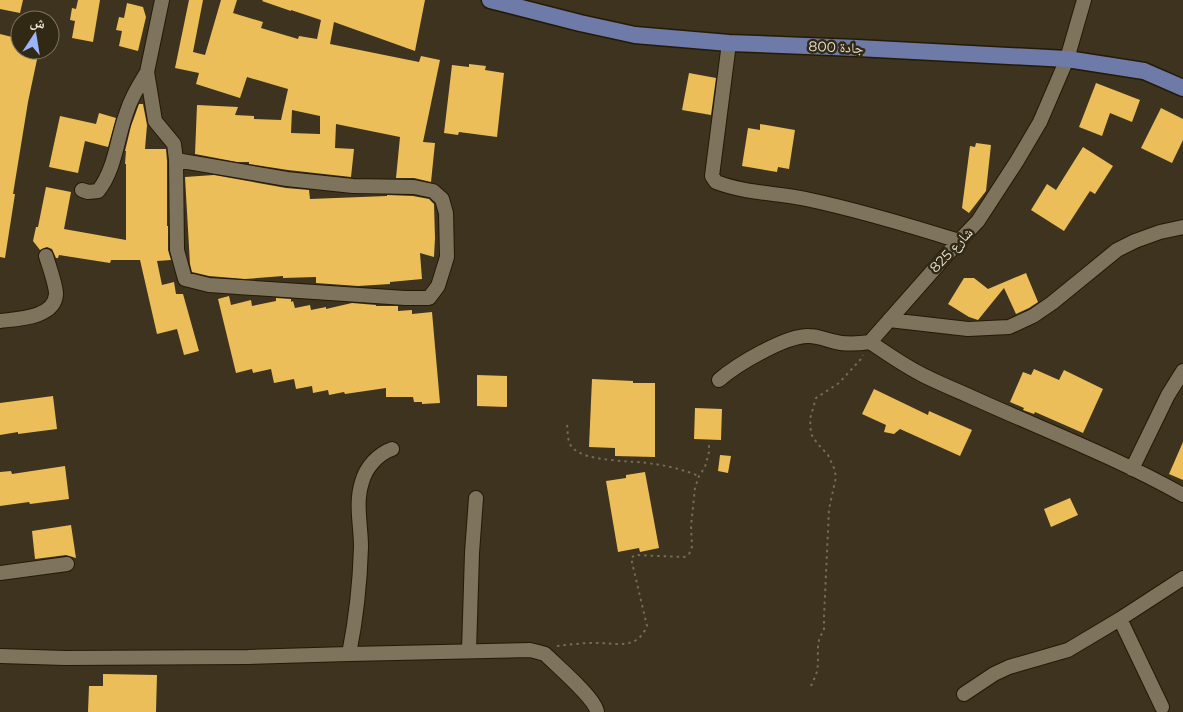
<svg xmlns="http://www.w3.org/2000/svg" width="1183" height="712" font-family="Montserrat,'Noto Naskh Arabic',sans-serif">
<rect width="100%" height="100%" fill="#3d331e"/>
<path fill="#ecbe59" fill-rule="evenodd" d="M 0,0 L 23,0 L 20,13 L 0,9 Z
M 78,0 L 100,0 L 93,42 L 72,38 L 75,21 L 70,20 L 72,8 L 76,9 Z
M 189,0 L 203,0 L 193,52 L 205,55 L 221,0 L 237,0 L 233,13 L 263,22 L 261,28 L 298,39 L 299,36 L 317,39 L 321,20 L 291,10 L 291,11 L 262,1 L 263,0 L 425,0 L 415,51 L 334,22 L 330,44 L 419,62 L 421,56 L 440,60 L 423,142 L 435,143 L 431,182 L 414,178 L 396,178 L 400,137 L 336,124 L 335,148 L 354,149 L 351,177 L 288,170 L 249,164 L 249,162 L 237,162 L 195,154 L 197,105 L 238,107 L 235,115 L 254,116 L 254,119 L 281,120 L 288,89 L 247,77 L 240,98 L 196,84 L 199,73 L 175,68 ZM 292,110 L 320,116 L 320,134 L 291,133 Z
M 127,3 L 143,7 L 146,17 L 138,51 L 119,46 L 122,31 L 116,30 L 119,17 L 124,18 Z
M 0,34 L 20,39 L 20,50 L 39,50 L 28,102 L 13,194 L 15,194 L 5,258 L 0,257 Z
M 469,64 L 486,66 L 485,70 L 504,73 L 497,137 L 459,132 L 458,135 L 444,133 L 452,65 L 469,67 Z
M 689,73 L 716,78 L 711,115 L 682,110 Z
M 1096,83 L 1140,100 L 1132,122 L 1110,113 L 1102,136 L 1079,127 Z
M 139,104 L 143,104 L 147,125 L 145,149 L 166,149 L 167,161 L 167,226 L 168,226 L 168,250 L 171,260 L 157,261 L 162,285 L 174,282 L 176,294 L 183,294 L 199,351 L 184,355 L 177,329 L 157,334 L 140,260 L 111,260 L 110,263 L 59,255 L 58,258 L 56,258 L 52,249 L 47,247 L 44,248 L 40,250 L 33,241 L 36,227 L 38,227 L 46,187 L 71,192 L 64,229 L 126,240 L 126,164 L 125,164 L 126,151 L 125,151 L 131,126 Z
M 1161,108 L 1183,119 L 1183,140 L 1172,163 L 1141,148 Z
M 99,113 L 116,118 L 108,147 L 85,141 L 78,173 L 49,167 L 60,116 L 96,124 Z
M 760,124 L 795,130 L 789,169 L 778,167 L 777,172 L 742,166 L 748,128 L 760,130 Z
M 976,143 L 991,145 L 986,191 L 969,213 L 962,208 L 970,146 L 975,147 Z
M 1083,147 L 1113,166 L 1095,194 L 1090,191 L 1064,231 L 1031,210 L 1047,184 L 1056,190 Z
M 214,175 L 286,188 L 309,190 L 310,199 L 387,196 L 387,195 L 413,196 L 429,199 L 434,204 L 435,238 L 434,257 L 420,253 L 422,279 L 390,282 L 390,284 L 358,286 L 316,283 L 316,277 L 283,278 L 283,276 L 245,279 L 209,276 L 192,272 L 190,264 L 185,177 Z
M 1026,273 L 1038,302 L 1029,308 L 1016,314 L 1004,288 L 978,320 L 969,317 L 948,304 L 964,278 L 974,278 L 988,289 Z
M 229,296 L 231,305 L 251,300 L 252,306 L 276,301 L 276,298 L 291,299 L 291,302 L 293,301 L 295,308 L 310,305 L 311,310 L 326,307 L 326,309 L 352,303 L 376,305 L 376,306 L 398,306 L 398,311 L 412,310 L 412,314 L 432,312 L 440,403 L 422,404 L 422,402 L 414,402 L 413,397 L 386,397 L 386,388 L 345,394 L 344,392 L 329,395 L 328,390 L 313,393 L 312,386 L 296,389 L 294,379 L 274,383 L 271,369 L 253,373 L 252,369 L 236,373 L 218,299 Z
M 1034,369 L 1059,380 L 1064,370 L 1103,389 L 1083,433 L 1035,412 L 1034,414 L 1023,410 L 1024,408 L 1010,402 L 1023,372 L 1031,375 Z
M 477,375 L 507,376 L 507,407 L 477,406 Z
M 592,379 L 633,381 L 633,383 L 655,383 L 655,457 L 615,456 L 615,448 L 589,447 Z
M 874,389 L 928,415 L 929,411 L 972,430 L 960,456 L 900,429 L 894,434 L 884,432 L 886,425 L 862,414 Z
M 53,396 L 57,429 L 18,434 L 18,432 L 0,435 L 0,403 Z
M 695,408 L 722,409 L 721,440 L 694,439 Z
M 1183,442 L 1183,480 L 1169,474 Z
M 720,455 L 731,456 L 728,473 L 718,471 Z
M 65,466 L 69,499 L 30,504 L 29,502 L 0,506 L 0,472 L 11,471 L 12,474 Z
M 645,472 L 659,548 L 640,552 L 639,548 L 618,552 L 606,481 L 626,478 L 626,475 Z
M 1070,498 L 1078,515 L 1051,527 L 1044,509 Z
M 71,525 L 76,558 L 66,555 L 35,559 L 32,531 Z
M 103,674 L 157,675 L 156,712 L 88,712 L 89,686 L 103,686 Z"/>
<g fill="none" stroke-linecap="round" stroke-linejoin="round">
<g stroke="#241a06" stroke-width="16">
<path id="minor" d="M 162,0 L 147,72 L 155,121 L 174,144 L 176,160 L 177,250 L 185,279 L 209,285 L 405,298 L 429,298 L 438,286 L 447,257 L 446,213 L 442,199 L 433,191 L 414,187 L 353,186 L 287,179 L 176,160
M 729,43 L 712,176 L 716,182 C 745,193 776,193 806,199 C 858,210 908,225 959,241
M 82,190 L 88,192 L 98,191 C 115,170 117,139 126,114 C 131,98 138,87 147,72
M 889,320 L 968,329 L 1009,327 L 1033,316 L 1052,303 L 1117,250 L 1135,241 L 1160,232 L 1183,227
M 0,321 C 17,319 55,318 56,294 C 56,285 49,266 46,256
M 870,342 C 886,353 902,364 919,373 C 934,381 951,388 967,395 C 1039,428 1114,456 1183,495
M 719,380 C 736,365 786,335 809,336 C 817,336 824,339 832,341 C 845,345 857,344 870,342 L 959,241 L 978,221 L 1017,161 L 1040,122 L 1067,59 L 1084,0
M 1132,469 L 1168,395 L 1183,371
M 0,573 L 67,564
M 1120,619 L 1162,707
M 469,651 L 472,553 L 476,498
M 349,654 C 356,619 360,583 361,547 C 361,525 355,503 362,482 C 366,467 378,454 392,449
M 0,656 L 65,658 L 248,657 L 349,654 L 530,650 L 538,652 L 545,654 C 556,665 596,699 597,712
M 964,694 L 994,674 L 1009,667 L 1068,650 L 1120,619 L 1183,578"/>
</g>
<g stroke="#241a06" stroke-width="19">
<path id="major" d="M 490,0 L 580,23 L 635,35 L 729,43 L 857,48 L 1067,59 L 1144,71 L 1183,88"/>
</g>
<path stroke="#746c59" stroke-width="2" stroke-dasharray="2.5 4" stroke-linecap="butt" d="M 567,425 C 568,431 567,442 572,447 C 585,463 634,460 654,464 C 669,466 684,470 699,476
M 557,646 C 568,645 580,643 592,643 C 615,642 636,652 647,626 L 631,558 L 635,555 L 684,557 L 688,555 L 691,551 L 692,546 L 691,526 L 695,488 L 699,476 L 705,467 L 709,452 L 709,441
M 811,686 C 813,681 816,676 817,671 C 820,657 814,642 824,631 L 824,617 L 829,509 L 836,477 L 834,468 L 828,455 L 817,443 L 811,434 L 810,419 L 816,398 L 839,383 L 861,359 L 863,355"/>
<use href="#minor" stroke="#7e735d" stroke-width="14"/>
<use href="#major" stroke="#6e7aa7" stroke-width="16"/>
</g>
<g text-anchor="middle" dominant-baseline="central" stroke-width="5" stroke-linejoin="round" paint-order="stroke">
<g font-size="14" fill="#ebe5d8" stroke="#322915">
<text transform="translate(836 47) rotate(2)">جادة 800</text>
<text transform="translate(951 250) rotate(-47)">شارع 825</text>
</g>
</g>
<g transform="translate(35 35) rotate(12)"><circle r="24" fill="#322915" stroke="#7c7463"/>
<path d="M0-4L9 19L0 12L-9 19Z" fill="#9cb4fd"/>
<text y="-8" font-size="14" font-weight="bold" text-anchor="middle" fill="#ebe5d8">ش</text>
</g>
</svg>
